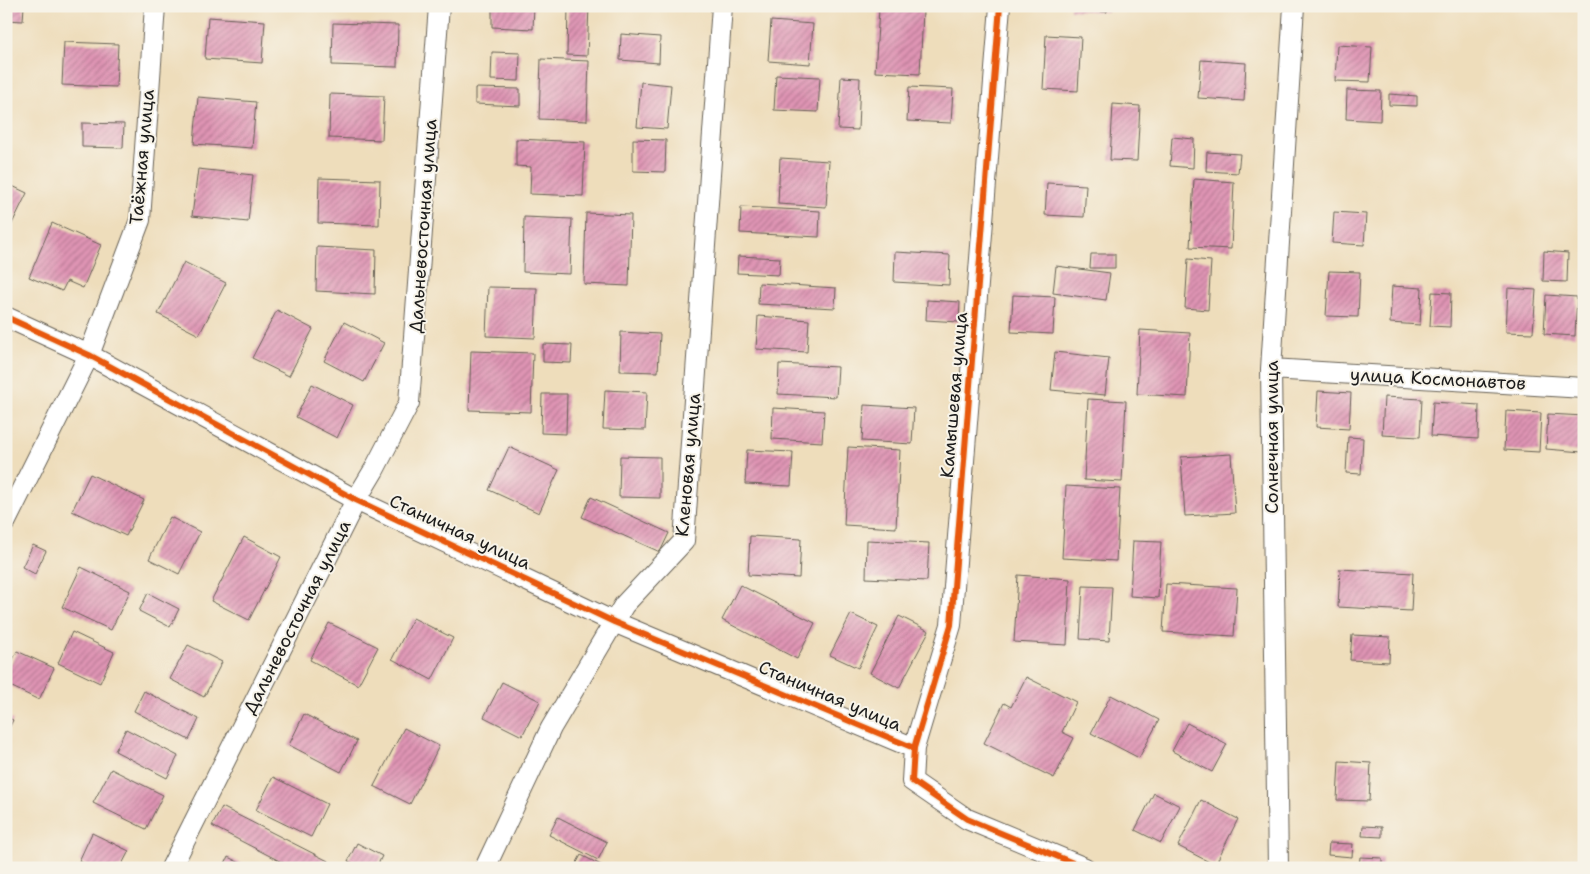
<svg xmlns="http://www.w3.org/2000/svg" width="1590" height="874" font-family="'Shantell Sans',sans-serif">
<defs>
<pattern id="building-hatch" width="6" height="6" patternUnits="userSpaceOnUse" patternTransform="scale(1.25)"><rect width="6" height="6" fill="#df94b4"/><path d="M-1 1l2-2M0 6l6-6M5 7l2-2" fill="none" stroke="#b47892"/></pattern>
</defs>
<rect width="100%" height="100%" fill="#f7f3e8"/>
<filter id="ink" filterUnits="userSpaceOnUse"><feTurbulence type="fractalNoise" baseFrequency=".02" numOctaves="2"/><feDisplacementMap in="SourceGraphic" scale="10" xChannelSelector="R" yChannelSelector="G"/><feConvolveMatrix kernelMatrix="1 2 1 2 8 2 1 2 1" color-interpolation-filters="sRGB"/></filter>
<filter id="wash" filterUnits="userSpaceOnUse"><feTurbulence type="fractalNoise" baseFrequency=".0096" numOctaves="4" result="noise"/><feDisplacementMap in="SourceGraphic" scale="20" xChannelSelector="R" yChannelSelector="G"/><feGaussianBlur stdDeviation="1.12" result="paint"/><feColorMatrix in="noise" values="0 0 0 0 0 0 0 0 0 0 0 0 0 0 0 0 0 1.4 0 .05"/><feComposite in="paint" operator="in"/></filter>
<g filter="url(#wash)">
<rect width="100%" height="100%" fill="#edb"/>
<g id="blocks">
<path fill="url(#building-hatch)" d="M 6,6 L 24,6 L 23,21 L 6,20 Z
M 492,6 L 534,6 L 533,29 L 492,27 Z
M 568,6 L 589,6 L 587,56 L 567,55 Z
M 1070,6 L 1107,6 L 1107,12 L 1070,10 Z
M 879,9 L 923,11 L 920,74 L 875,72 Z
M 208,17 L 265,21 L 262,63 L 205,59 Z
M 771,21 L 813,24 L 810,64 L 768,61 Z
M 333,23 L 398,25 L 397,67 L 332,65 Z
M 621,34 L 660,37 L 659,63 L 620,60 Z
M 1046,35 L 1081,37 L 1078,91 L 1043,89 Z
M 64,42 L 118,44 L 116,87 L 62,85 Z
M 1337,45 L 1372,47 L 1370,82 L 1335,81 Z
M 492,52 L 520,53 L 519,81 L 491,80 Z
M 541,59 L 589,61 L 587,121 L 539,119 Z
M 1201,60 L 1246,63 L 1244,101 L 1198,98 Z
M 776,75 L 820,77 L 818,112 L 774,110 Z
M 841,77 L 860,78 L 858,130 L 838,129 Z
M 641,82 L 671,85 L 667,129 L 637,127 Z
M 909,87 L 953,89 L 951,123 L 907,121 Z
M 475,88 L 520,89 L 520,106 L 475,104 Z
M 1347,90 L 1381,91 L 1380,121 L 1346,119 Z
M 330,94 L 384,96 L 382,140 L 329,138 Z
M 1389,94 L 1417,96 L 1417,106 L 1389,105 Z
M 198,97 L 256,102 L 252,148 L 194,144 Z
M 1113,104 L 1140,106 L 1137,161 L 1110,160 Z
M 82,123 L 124,124 L 123,148 L 82,147 Z
M 1172,137 L 1194,139 L 1193,168 L 1170,166 Z
M 516,139 L 585,142 L 583,196 L 530,194 L 531,167 L 516,166 Z
M 633,139 L 666,140 L 665,172 L 633,171 Z
M 1207,152 L 1240,154 L 1238,173 L 1206,171 Z
M 780,158 L 829,161 L 826,207 L 778,204 Z
M 198,169 L 253,175 L 248,222 L 192,216 Z
M 319,178 L 380,180 L 379,225 L 318,223 Z
M 1194,179 L 1234,182 L 1231,249 L 1190,247 Z
M 6,183 L 27,193 L 6,236 Z
M 1047,183 L 1086,185 L 1084,217 L 1045,215 Z
M 741,207 L 820,211 L 819,237 L 740,233 Z
M 1334,212 L 1366,214 L 1364,245 L 1332,243 Z
M 586,213 L 631,215 L 629,286 L 584,284 Z
M 524,217 L 572,219 L 570,274 L 523,272 Z
M 52,223 L 101,245 L 83,288 L 67,281 L 62,291 L 29,277 Z
M 317,247 L 376,250 L 375,294 L 316,291 Z
M 1544,251 L 1568,253 L 1567,282 L 1543,281 Z
M 895,252 L 950,255 L 949,285 L 894,282 Z
M 1091,254 L 1115,254 L 1115,268 L 1090,268 Z
M 738,256 L 780,258 L 779,275 L 737,273 Z
M 1188,259 L 1211,261 L 1208,310 L 1185,308 Z
M 184,262 L 226,283 L 199,335 L 158,314 Z
M 1056,266 L 1110,273 L 1106,300 L 1053,293 Z
M 1329,271 L 1360,272 L 1358,317 L 1326,316 Z
M 759,283 L 836,288 L 835,308 L 758,304 Z
M 1392,286 L 1422,288 L 1420,325 L 1390,323 Z
M 488,287 L 537,288 L 535,338 L 486,336 Z
M 1508,288 L 1536,290 L 1533,333 L 1506,332 Z
M 1432,292 L 1451,293 L 1450,327 L 1430,326 Z
M 1013,295 L 1055,297 L 1053,334 L 1011,332 Z
M 1546,295 L 1577,297 L 1575,336 L 1544,334 Z
M 927,300 L 960,302 L 959,322 L 926,320 Z
M 277,310 L 313,329 L 289,376 L 252,358 Z
M 758,316 L 809,320 L 807,352 L 756,349 Z
M 344,322 L 384,343 L 364,382 L 324,361 Z
M 1140,330 L 1190,333 L 1187,397 L 1137,394 Z
M 621,332 L 660,334 L 658,372 L 620,371 Z
M 543,344 L 572,345 L 571,363 L 543,362 Z
M 471,351 L 533,353 L 531,412 L 469,410 Z
M 1055,352 L 1109,358 L 1105,395 L 1051,390 Z
M 779,364 L 838,367 L 836,397 L 778,394 Z
M 312,384 L 353,405 L 337,438 L 296,417 Z
M 605,390 L 647,392 L 645,430 L 603,429 Z
M 1318,391 L 1351,393 L 1349,429 L 1316,427 Z
M 542,394 L 567,394 L 566,434 L 541,433 Z
M 1384,397 L 1422,399 L 1420,437 L 1382,435 Z
M 1088,399 L 1126,401 L 1122,482 L 1084,480 Z
M 1433,402 L 1479,405 L 1478,439 L 1431,436 Z
M 864,405 L 914,408 L 912,444 L 862,441 Z
M 773,408 L 824,411 L 822,442 L 772,439 Z
M 1506,411 L 1541,413 L 1539,452 L 1504,450 Z
M 1548,414 L 1584,416 L 1582,452 L 1546,449 Z
M 1348,437 L 1363,438 L 1361,474 L 1346,473 Z
M 509,447 L 559,470 L 539,513 L 489,490 Z
M 848,447 L 900,450 L 896,528 L 844,525 Z
M 747,450 L 793,452 L 791,486 L 745,484 Z
M 1231,454 L 1235,513 L 1185,516 L 1181,457 Z
M 620,456 L 660,457 L 660,498 L 619,497 Z
M 90,474 L 144,500 L 126,536 L 72,511 Z
M 1066,486 L 1120,489 L 1116,561 L 1062,558 Z
M 591,497 L 669,533 L 660,552 L 582,517 Z
M 170,517 L 200,532 L 179,574 L 149,559 Z
M 750,536 L 801,539 L 799,578 L 748,575 Z
M 244,537 L 281,557 L 249,620 L 211,601 Z
M 867,540 L 929,543 L 927,581 L 866,578 Z
M 1133,541 L 1161,542 L 1158,598 L 1130,596 Z
M 33,545 L 46,551 L 35,574 L 22,567 Z
M 81,567 L 130,591 L 111,630 L 62,607 Z
M 1340,569 L 1413,573 L 1411,611 L 1338,607 Z
M 1018,575 L 1070,579 L 1067,645 L 1014,642 Z
M 1166,584 L 1237,588 L 1234,636 L 1163,632 Z
M 740,585 L 815,623 L 797,659 L 722,620 Z
M 1083,586 L 1112,587 L 1109,641 L 1080,639 Z
M 148,593 L 179,609 L 170,627 L 139,611 Z
M 851,614 L 878,627 L 858,668 L 830,655 Z
M 899,616 L 929,631 L 899,688 L 870,673 Z
M 413,618 L 453,638 L 432,680 L 392,659 Z
M 329,623 L 378,647 L 358,685 L 310,660 Z
M 72,632 L 114,652 L 100,683 L 58,663 Z
M 1352,635 L 1390,637 L 1389,662 L 1350,660 Z
M 188,645 L 222,662 L 204,697 L 170,679 Z
M 17,651 L 54,668 L 39,700 L 6,684 L 6,674 Z
M 1026,677 L 1076,702 L 1062,732 L 1074,738 L 1054,778 L 984,743 L 1004,703 L 1011,707 Z
M 502,682 L 540,701 L 522,736 L 484,717 Z
M 144,691 L 199,719 L 189,740 L 134,711 Z
M 1111,695 L 1159,720 L 1139,758 L 1091,733 Z
M 304,714 L 357,741 L 341,772 L 289,745 Z
M 6,717 L 13,720 L 6,734 Z
M 1187,723 L 1227,744 L 1212,772 L 1172,751 Z
M 404,728 L 439,746 L 410,804 L 374,786 Z
M 126,729 L 178,756 L 167,778 L 115,751 Z
M 1339,761 L 1371,763 L 1369,801 L 1337,800 Z
M 111,769 L 163,795 L 146,829 L 93,803 Z
M 273,777 L 327,804 L 311,837 L 256,810 Z
M 1154,793 L 1180,806 L 1161,843 L 1135,830 Z
M 1201,800 L 1238,819 L 1215,865 L 1178,846 Z
M 222,807 L 330,862 L 327,868 L 293,868 L 212,826 Z
M 558,817 L 607,842 L 598,860 L 549,835 Z
M 1363,826 L 1382,827 L 1382,837 L 1362,836 Z
M 92,833 L 129,851 L 120,868 L 92,868 L 79,861 Z
M 357,843 L 382,856 L 376,868 L 362,868 L 348,861 Z
M 1329,843 L 1353,844 L 1352,857 L 1328,855 Z
M 581,855 L 607,868 L 574,868 Z
M 228,857 L 250,868 L 223,868 Z
M 1360,857 L 1382,858 L 1382,868 L 1359,868 Z"/>
</g>
</g>
<g filter="url(#ink)">
<use href="#blocks" fill-opacity="0" stroke="#666054" stroke-width="1"/>
<g fill="none" stroke-linecap="round" stroke-linejoin="round">
<g stroke="#666054" stroke-width="22">
<path id="minor" d="M 1000,6 L 951,625 L 914,748 L 912,781 L 967,819 L 1085,868
M 6,317 L 89,355 L 356,500 L 614,622 L 914,748
M 1271,369 L 1584,388
M 6,521 L 89,355 L 140,220 L 155,6
M 171,868 L 356,500 L 374,470 L 409,403 L 439,6
M 485,868 L 551,728 L 624,605 L 684,541 L 722,6
M 1278,868 L 1271,369 L 1294,6"/>
</g>
<use href="#minor" stroke="#fff" stroke-width="20"/>
<g stroke="#f7f3e8" stroke-width="9">
<path id="cycleway" d="M 1000,6 L 951,625 L 914,748 L 912,781 L 967,819 L 1085,868
M 6,317 L 89,355 L 356,500 L 614,622 L 914,748"/>
</g>
<use href="#cycleway" stroke="#e8590c" stroke-width="6"/>
</g>
</g>
<g text-anchor="middle" dominant-baseline="central" stroke-width="4" stroke-linejoin="round" paint-order="stroke">
<g font-size="18" fill="#1c1c1c" stroke="#f7f3e8">
<text transform="translate(142 157) rotate(-85)">Таёжная улица</text>
<text transform="translate(423 226) rotate(-86)">Дальневосточная улица</text>
<text transform="translate(1438 379) rotate(3)">улица Космонавтов</text>
<text transform="translate(954 395) rotate(-85)">Камышевая улица</text>
<text transform="translate(1272 437) rotate(-90)">Солнечная улица</text>
<text transform="translate(688 465) rotate(-85)">Кленовая улица</text>
<text transform="translate(460 532) rotate(25)">Станичная улица</text>
<text transform="translate(297 617) rotate(-63)">Дальневосточная улица</text>
<text transform="translate(830 696) rotate(23)">Станичная улица</text>
</g>
</g>
<rect width="1590" height="874" fill="none" stroke="#f7f3e8" stroke-width="25"/>
</svg>
